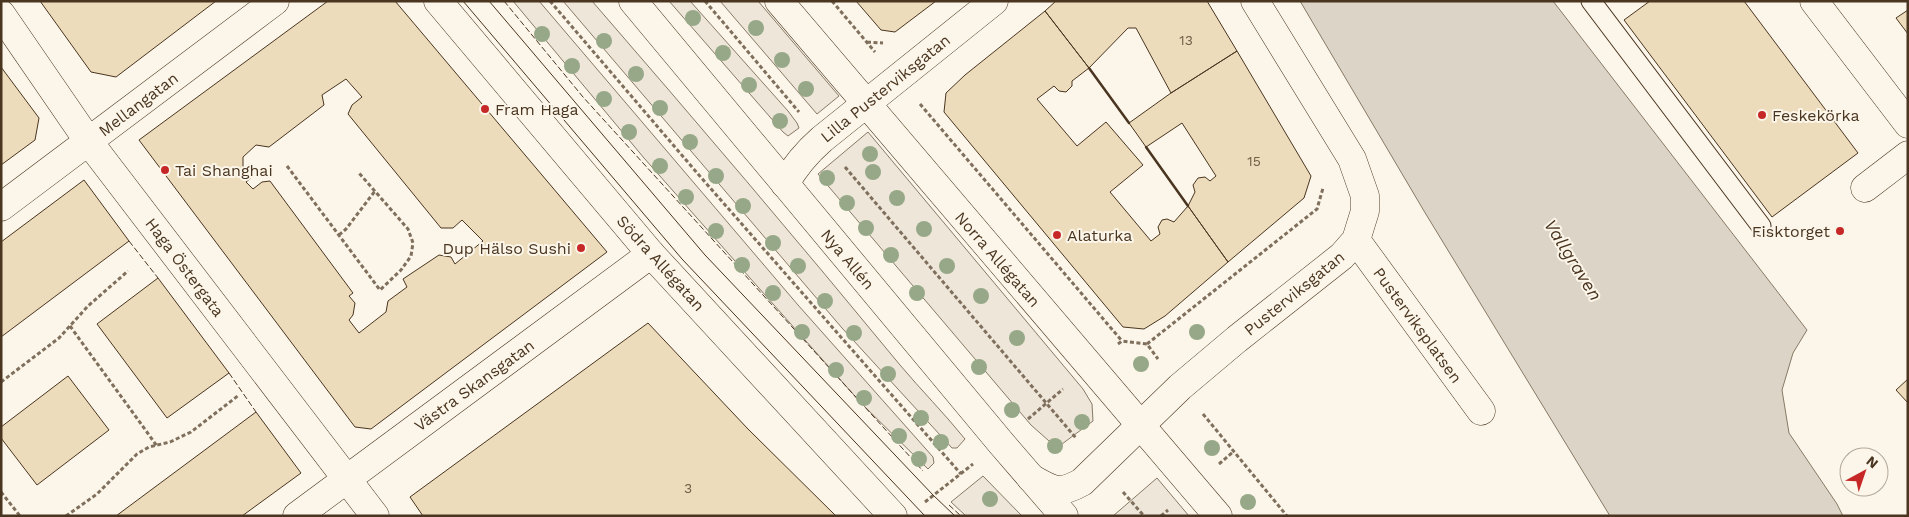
<svg xmlns="http://www.w3.org/2000/svg" width="1909" height="517" viewBox="0 0 1909 517" font-family="'Work Sans',sans-serif">
	<style>
		.green { fill: #ede6d9; stroke: #887966 }
		.water { fill: #dcd4c6; stroke: #887966 }
		.building { fill: #ecdcbc; stroke: #4a3520; fill-rule: evenodd }
		.lines { fill: none; stroke-linecap: round; stroke-linejoin: round }
		.lane-casing { stroke: #4a3520; stroke-width: 21 }
		.street-casing { stroke: #4a3520; stroke-width: 29 }
		.secondary-casing { stroke: #4a3520; stroke-width: 29 }
		.path { stroke: #7f6f5c; stroke-width: 3; stroke-dasharray: 4 2.5; stroke-linecap: butt }
		.lane { stroke: #fbf6e9; stroke-width: 19 }
		.street { stroke: #fbf6e9; stroke-width: 28 }
		.secondary { stroke: #fbf6e9; stroke-width: 28 }
		.tram { stroke: #4a3520; stroke-width: 1 }
		.fence { stroke: #4a3520; stroke-width: 1; stroke-dasharray: 6 2.5; stroke-linecap: butt }
		.wall { stroke: #4a3520; stroke-width: 2.5 }
		.tree { fill: #96a887 }
		.poi-dot { fill: #c62828; stroke: #fbf6e9; stroke-width: 2 }
		.labels { text-anchor: middle; stroke-width: 4; stroke-linejoin: round; paint-order: stroke }
		.number-label { font-size: 14px; fill: #725f47 }
		.street-label { font-size: 16px; fill: #4a3520; stroke: #fbf6e9 }
		.poi-label { font-size: 16px; fill: #4a3520; stroke: #fbf6e9; text-anchor: start }
		.water-label { font-size: 18px; font-style: italic; fill: #4a3520; stroke: #fbf6e9 }
	</style>
	<rect width="100%" height="100%" fill="#fbf6e9"/>
	<path class="green" d="M513 1H539L798 305 933 457 934 463 928 469 861 403 750 278 644 158Z
		M563 1H592C696 121 799 242 900 365 921 390 944 413 965 439L957 448H952L842 328Z
		M669 1H690L788 111 797 123 799 128 788 136 783 132Z
		M720 1H758L839 96 817 114Z
		M868 132 1083 389 1092 404 1093 421 1062 444 1049 441 1031 425 818 174Z
		M983 476 1022 516H966L951 502Z
		M1157 478 1189 516H1113Z"/>
	<path class="water" d="M1300 1H1553L1807 330 1793 353 1782 390 1789 433 1837 504 1843 516H1610L1424 211Z"/>
	<path class="building" d="M40 1H216L116 77 91 72Z
		M328 1H395L607 252 371 429 355 427 139 140ZM346 79 362 97 352 105 348 114 441 228H453L462 220 483 241 455 264 451 257 439 255 403 279 407 287 388 301 386 312 359 333 349 320 353 315 355 303 349 296 353 293 270 181 262 182 253 189 246 182 251 178 243 166V157L256 145 269 147 324 105 322 95Z
		M856 1H936L895 32 881 30Z
		M1056 1H1207L1237 51 1171 93 1136 28H1128L1089 68 1045 11Z
		M1650 1H1744L1858 153 1772 217 1624 20Z
		M1908 10V34L1896 18Z
		M1045 11 1089 68 1072 81V86L1066 92 1059 91 1054 86 1037 99 1077 146 1106 122 1143 165 1110 192 1151 241 1160 234 1158 227 1162 220 1167 219 1174 222 1188 206 1228 262 1165 316 1144 329 1123 327 944 112 946 93 965 75Z
		M1237 51 1311 176 1304 198 1228 262 1188 206 1195 192 1193 185 1198 178 1205 177 1210 181 1216 176 1182 123 1146 147 1129 123 1171 93Z
		M1 67 39 118 35 140 1 165Z
		M84 180 129 241 1 337V242Z
		M158 278 229 373 167 418 97 324Z
		M648 323 748 429 836 516H423L410 497Z
		M68 376 109 430 37 485 1 438V427Z
		M1908 379V403L1896 390Z
		M256 412 301 473 242 516H116Z"/>
	<g class="lines">
		<defs>
			<path id="lane" d="M1591 1 1761 226"/>
			<path id="street" d="M1814 1 1908 124
				M1 14 89 142 375 516
				M785 184C795 166 806 153 822 139L994 1
				M1865 188 1908 155
				M1 207 275 1
				M1356 240 1481 411
				M1031 478C1054 491 1059 495 1082 482L1180 387 1237 339 1342 256 1356 240 1365 211V196L1352 159 1255 1
				M297 516 651 254"/>
			<path id="secondary" d="M438 1 651 254 893 516
				M633 1 1001 443 1064 516
				M779 1 1218 516"/>
		</defs>
		<use href="#lane" class="lane-casing"/>
		<use href="#street" class="street-casing"/>
		<use href="#secondary" class="secondary-casing"/>
		<path class="path" d="M550 1 698 174 961 474
			M705 1 799 112
			M832 1 875 52
			M867 42 883 43
			M920 104 1122 341
			M287 166 380 290 401 270 411 256 413 243 408 229 359 173
			M845 167 1076 438
			M339 235 346 229 375 191
			M70 326 157 446
			M1118 344 1122 341 1147 344 1158 359
			M1147 344 1317 209 1323 188
			M1 382 59 338 88 306 128 271
			M1203 414 1287 516
			M1028 419 1063 389
			M1219 464 1233 452
			M1 492 20 516
			M1123 492 1144 516
			M925 502 973 464
			M66 516 97 494 137 454 149 447 170 442 191 432 239 395
			M1161 516 1168 510"/>
		<use href="#lane" class="lane"/>
		<use href="#street" class="street"/>
		<use href="#secondary" class="secondary"/>
		<path class="tram" d="M463 1 682 259 925 516
			M489 1 705 255 933 495 955 516"/>
		<path class="fence" d="M504 1 583 97 923 471
			M129 241 158 278
			M229 373 256 412
			M949 505 961 516"/>
		<path class="wall" d="M1089 68 1129 123
			M1146 147 1188 206"/>
	</g>
	<g class="tree">
		<circle cx="693" cy="18" r="8"/>
		<circle cx="756" cy="28" r="8"/>
		<circle cx="542" cy="34" r="8"/>
		<circle cx="604" cy="41" r="8"/>
		<circle cx="723" cy="53" r="8"/>
		<circle cx="782" cy="60" r="8"/>
		<circle cx="572" cy="66" r="8"/>
		<circle cx="636" cy="74" r="8"/>
		<circle cx="749" cy="85" r="8"/>
		<circle cx="806" cy="89" r="8"/>
		<circle cx="604" cy="99" r="8"/>
		<circle cx="660" cy="108" r="8"/>
		<circle cx="780" cy="121" r="8"/>
		<circle cx="629" cy="132" r="8"/>
		<circle cx="690" cy="142" r="8"/>
		<circle cx="870" cy="154" r="8"/>
		<circle cx="660" cy="166" r="8"/>
		<circle cx="873" cy="172" r="8"/>
		<circle cx="716" cy="176" r="8"/>
		<circle cx="827" cy="178" r="8"/>
		<circle cx="686" cy="197" r="8"/>
		<circle cx="897" cy="198" r="8"/>
		<circle cx="847" cy="203" r="8"/>
		<circle cx="743" cy="206" r="8"/>
		<circle cx="866" cy="228" r="8"/>
		<circle cx="924" cy="229" r="8"/>
		<circle cx="716" cy="231" r="8"/>
		<circle cx="773" cy="243" r="8"/>
		<circle cx="891" cy="255" r="8"/>
		<circle cx="742" cy="265" r="8"/>
		<circle cx="798" cy="266" r="8"/>
		<circle cx="947" cy="266" r="8"/>
		<circle cx="773" cy="293" r="8"/>
		<circle cx="917" cy="293" r="8"/>
		<circle cx="981" cy="296" r="8"/>
		<circle cx="825" cy="301" r="8"/>
		<circle cx="802" cy="332" r="8"/>
		<circle cx="1197" cy="332" r="8"/>
		<circle cx="854" cy="333" r="8"/>
		<circle cx="1017" cy="338" r="8"/>
		<circle cx="1141" cy="364" r="8"/>
		<circle cx="979" cy="367" r="8"/>
		<circle cx="836" cy="370" r="8"/>
		<circle cx="888" cy="374" r="8"/>
		<circle cx="864" cy="398" r="8"/>
		<circle cx="1012" cy="410" r="8"/>
		<circle cx="921" cy="418" r="8"/>
		<circle cx="1082" cy="422" r="8"/>
		<circle cx="899" cy="436" r="8"/>
		<circle cx="941" cy="442" r="8"/>
		<circle cx="1055" cy="446" r="8"/>
		<circle cx="1212" cy="448" r="8"/>
		<circle cx="919" cy="459" r="8"/>
		<circle cx="990" cy="499" r="8"/>
		<circle cx="1248" cy="502" r="8"/>
	</g>
	<g class="poi-dot">
		<circle cx="485" cy="109" r="5"/>
		<circle cx="1762" cy="115" r="5"/>
		<circle cx="165" cy="170" r="5"/>
		<circle cx="1840" cy="231" r="5"/>
		<circle cx="1057" cy="235" r="5"/>
		<circle cx="581" cy="248" r="5"/>
	</g>
	<g class="labels">
		<g class="number-label">
			<text x="1186" y="45">13</text>
			<text x="1254" y="166">15</text>
			<text x="688" y="493">3</text>
		</g>
		<g class="street-label">
			<text transform="translate(885 88) rotate(-39)" y="6">Lilla Pusterviksgatan</text>
			<text transform="translate(138 104) rotate(-37)" y="6">Mellangatan</text>
			<text transform="translate(848 259) rotate(50)" y="6">Nya Allén</text>
			<text transform="translate(998 259) rotate(49)" y="6">Norra Allégatan</text>
			<text transform="translate(661 263) rotate(48)" y="6">Södra Allégatan</text>
			<text transform="translate(185 267) rotate(53)" y="6">Haga Östergata</text>
			<text transform="translate(1294 293) rotate(-39)" y="6">Pusterviksgatan</text>
			<text transform="translate(1418 325) rotate(54)" y="6">Pusterviksplatsen</text>
			<text transform="translate(474 385) rotate(-36)" y="6">Västra Skansgatan</text>
		</g>
		<g class="poi-label">
			<text x="495" y="115">Fram Haga</text>
			<text x="1772" y="121">Feskekörka</text>
			<text x="175" y="176">Tai Shanghai</text>
			<text x="1830" y="237" text-anchor="end">Fisktorget</text>
			<text x="1067" y="241">Alaturka</text>
			<text x="571" y="254" text-anchor="end">Dup Hälso Sushi</text>
		</g>
		<g class="water-label">
			<text transform="translate(1573 260) rotate(58)" y="6">Vallgraven</text>
		</g>
	</g>
	<rect width="1909" height="517" fill="none" stroke="#4a3520" stroke-width="5"/>
	<g transform="translate(1864 472) rotate(40)"><circle r="24" fill="#fbf6e9" stroke="#b4a999"/>
	<path d="M0-4L9 19L0 12L-9 19Z" fill="#c62828"/>
	<text y="-8" font-size="14" font-weight="bold" text-anchor="middle" fill="#4a3520">N</text>
	</g>
</svg>
